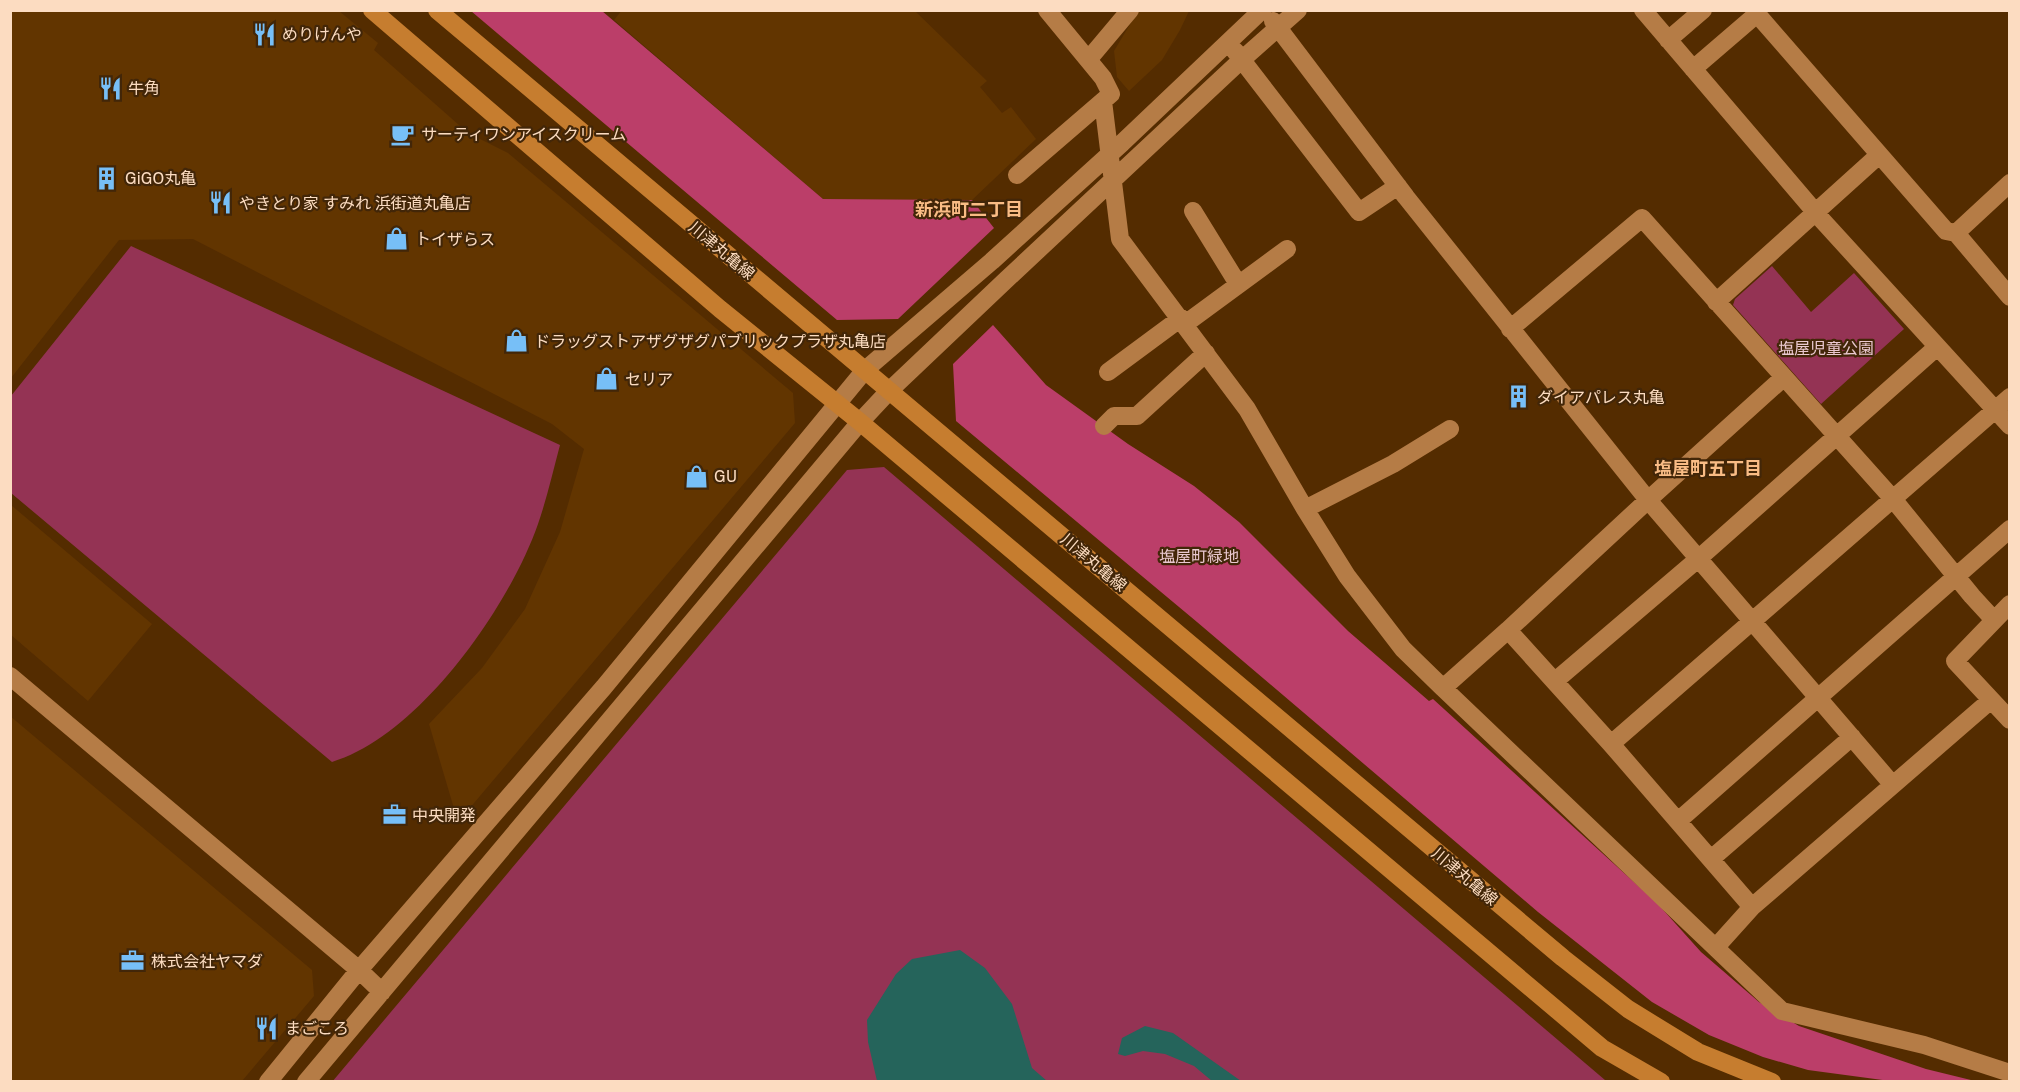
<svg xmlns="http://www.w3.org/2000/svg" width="2020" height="1092" viewBox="0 0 2020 1092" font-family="'Public Sans','Noto Sans JP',sans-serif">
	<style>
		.built { fill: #623500 }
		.green { fill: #943354 }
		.forest { fill: #bb3e69 }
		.water { fill: #25645b }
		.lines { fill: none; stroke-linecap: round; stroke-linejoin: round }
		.minor { stroke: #b57c46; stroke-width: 18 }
		.major { stroke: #c67d2f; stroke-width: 18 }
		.labels { text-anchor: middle; stroke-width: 4.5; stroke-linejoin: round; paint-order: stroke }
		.poi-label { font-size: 16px; fill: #fcdcc1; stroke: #422608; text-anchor: start }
		.street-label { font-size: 16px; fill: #fcdcc1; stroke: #422608 }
		.park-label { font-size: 16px; fill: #eac9d0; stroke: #422608 }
		.neighbourhood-label { font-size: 18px; font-weight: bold; fill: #f9bc85; stroke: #422608 }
	</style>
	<rect width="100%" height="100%" fill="#542c00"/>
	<path class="built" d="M11 10 339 11 378 43 374 50 468 133 508 153 793 393 795 423 458 822 429 724 482 668 525 609 560 532 584 449 552 424 193 239 119 240 11 378Z
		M622 10 915 11 987 81 980 87 1002 113 1011 107 1036 139 972 200 823 199 614 20Z
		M1138 11H1189L1180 30 1162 60 1129 91 1117 77 1114 51Z
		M11 505 152 624 88 701 11 635Z
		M10 716 312 970 314 996 242 1081H11Z"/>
	<path class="green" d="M131 246 560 445C553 471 547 498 538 524 509 607 419 736 332 762L11 493V396Z
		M1772 266 1811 312 1854 273 1904 329 1821 404 1733 305 1735 299Z
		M884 467 1605 1080 1609 1081 332 1082 847 470Z"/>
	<path class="forest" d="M471 11H602L823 199 972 200 994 228 898 319 837 320Z
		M993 325 1046 385 1128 444 1194 486 1239 522 1348 631 1429 701 1433 699 1657 903 1701 952 1759 1002 1799 1026 1926 1069 1975 1081H1890L1808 1070 1763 1057 1709 1035 1652 1002 1538 912 1197 622 956 421 953 364Z"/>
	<path class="water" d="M960 950 985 968 1012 1004 1032 1068 1047 1081H877L868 1042 867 1020 896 974 912 959Z
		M1145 1026 1173 1033 1241 1081H1212L1194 1066 1165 1054 1143 1051 1125 1056 1118 1054 1122 1038Z"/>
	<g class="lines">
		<path class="minor" d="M1643 10 1822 220 2010 426
			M1273 21 1406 197 1648 500 1892 784
			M1668 40 1703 10
			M1235 51 1359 212 1398 186
			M1088 60 1130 10
			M1693 69 1757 14 1946 231 1956 233
			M1103 101 1120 239 1247 409 1305 509 1347 576 1403 649 1443 688
			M1017 175 1111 94 1103 78 1047 10
			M2010 183 1956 233 2010 297
			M1193 211 1238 284
			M1716 302 1879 155
			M1185 324 1287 249
			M1510 329 1642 218 1893 499 1972 596 1994 620
			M1108 372 1181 318
			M1104 426 1114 416H1137L1206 353
			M1305 509 1393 464 1450 429
			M2010 604 1955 661 2010 720
			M1508 630 1443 688 1782 1011 1924 1045 2010 1073
			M10 676 359 970 382 992
			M1555 681 1698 559 1937 347
			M1611 744 2010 397
			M1678 821 2010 529
			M1711 859 1852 737
			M1752 907 1611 744 1508 630 1648 500 1783 378
			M1716 947 1752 907 1991 700
			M268 1082 359 970 604 687 865 370 992 261 1122 143 1262 10
			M306 1082 860 422 889 391 1007 279 1237 64 1298 10"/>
		<path class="major" d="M372 10 720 309 860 422 1602 1048 1661 1082
			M437 10 1563 958 1628 1009 1698 1052 1772 1082"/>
	</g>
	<defs>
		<symbol id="restaurant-bare" viewBox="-9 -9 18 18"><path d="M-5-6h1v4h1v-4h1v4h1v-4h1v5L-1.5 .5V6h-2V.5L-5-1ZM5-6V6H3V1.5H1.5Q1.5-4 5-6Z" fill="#77bff7" stroke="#422608" stroke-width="2.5" paint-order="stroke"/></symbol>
		<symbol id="cafe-bare" viewBox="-9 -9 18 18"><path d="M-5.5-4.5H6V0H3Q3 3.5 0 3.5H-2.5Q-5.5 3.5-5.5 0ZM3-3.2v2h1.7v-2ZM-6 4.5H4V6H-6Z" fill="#77bff7" stroke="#422608" stroke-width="2.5" paint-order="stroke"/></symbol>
		<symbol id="building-bare" viewBox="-9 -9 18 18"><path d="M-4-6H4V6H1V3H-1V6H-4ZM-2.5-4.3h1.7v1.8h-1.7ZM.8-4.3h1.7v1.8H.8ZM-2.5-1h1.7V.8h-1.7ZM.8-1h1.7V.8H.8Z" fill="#77bff7" stroke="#422608" stroke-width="2.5" paint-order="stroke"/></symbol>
		<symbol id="shop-bare" viewBox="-9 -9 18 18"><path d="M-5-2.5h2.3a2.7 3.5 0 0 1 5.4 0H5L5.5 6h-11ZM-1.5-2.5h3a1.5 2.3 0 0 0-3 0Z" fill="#77bff7" stroke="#422608" stroke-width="2.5" paint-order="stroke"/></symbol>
		<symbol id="office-bare" viewBox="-9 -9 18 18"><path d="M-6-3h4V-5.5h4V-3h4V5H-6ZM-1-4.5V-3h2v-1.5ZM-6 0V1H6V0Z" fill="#77bff7" stroke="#422608" stroke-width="2.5" paint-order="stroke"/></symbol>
	</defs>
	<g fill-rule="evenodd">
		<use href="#restaurant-bare" x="248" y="18" width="33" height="33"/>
		<use href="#restaurant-bare" x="94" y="72" width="33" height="33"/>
		<use href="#cafe-bare" x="386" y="118" width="33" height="33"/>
		<use href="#building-bare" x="90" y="162" width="33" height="33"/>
		<use href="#restaurant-bare" x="204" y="186" width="33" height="33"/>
		<use href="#shop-bare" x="380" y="222" width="33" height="33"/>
		<use href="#shop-bare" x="500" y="324" width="33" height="33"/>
		<use href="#shop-bare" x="590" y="362" width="33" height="33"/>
		<use href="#building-bare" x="1502" y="380" width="33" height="33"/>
		<use href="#shop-bare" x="680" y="460" width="33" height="33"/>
		<use href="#office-bare" x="378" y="798" width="33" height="33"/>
		<use href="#office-bare" x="116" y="944" width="33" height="33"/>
		<use href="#restaurant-bare" x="250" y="1012" width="33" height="33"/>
	</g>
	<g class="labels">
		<g class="poi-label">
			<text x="282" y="40">めりけんや</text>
			<text x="128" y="94">牛角</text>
			<text x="421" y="140">サーティワンアイスクリーム</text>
			<text x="125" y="184">GiGO丸亀</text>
			<text x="239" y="209">やきとり家 すみれ 浜街道丸亀店</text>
			<text x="415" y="245">トイザらス</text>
			<text x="534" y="347">ドラッグストアザグザグパブリックプラザ丸亀店</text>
			<text x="625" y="385">セリア</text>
			<text x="1537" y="403">ダイアパレス丸亀</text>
			<text x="714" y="482">GU</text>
			<text x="412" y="821">中央開発</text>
			<text x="151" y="967">株式会社ヤマダ</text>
			<text x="285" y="1034">まごころ</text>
		</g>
		<g class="street-label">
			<text transform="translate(722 250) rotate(40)" y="6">川津丸亀線</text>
			<text transform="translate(1094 562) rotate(40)" y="6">川津丸亀線</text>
			<text transform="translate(1465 876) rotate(40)" y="6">川津丸亀線</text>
		</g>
		<g class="park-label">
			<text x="1826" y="354">塩屋児童公園</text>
			<text x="1199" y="562">塩屋町緑地</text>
		</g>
		<g class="neighbourhood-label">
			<text x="969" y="216">新浜町二丁目</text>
			<text x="1708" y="475">塩屋町五丁目</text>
		</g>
	</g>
	<rect width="2020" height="1092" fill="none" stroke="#fcdcc1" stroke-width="24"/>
</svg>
